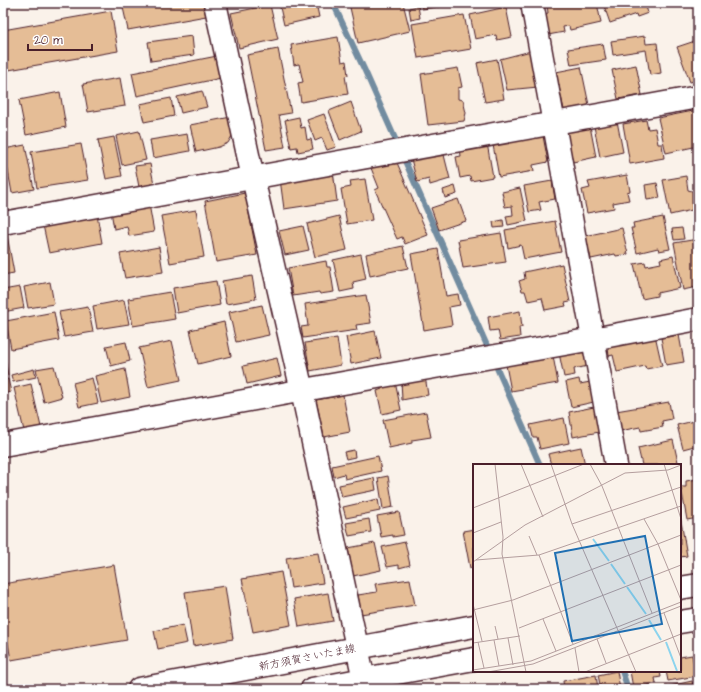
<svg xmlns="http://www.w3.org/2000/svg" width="701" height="692" viewBox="0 0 701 692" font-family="'Architects Daughter','Klee One',sans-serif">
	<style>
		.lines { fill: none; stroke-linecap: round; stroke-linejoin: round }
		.stream { stroke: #728ca0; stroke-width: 6 }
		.building { fill: #e5bd96; stroke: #4a1f2b }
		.minor-casing { stroke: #4a1f2b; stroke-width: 25 }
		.secondary-casing { stroke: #4a1f2b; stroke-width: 25 }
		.minor { stroke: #fff; stroke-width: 22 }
		.secondary { stroke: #fff; stroke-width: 22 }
		.labels { text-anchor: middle; stroke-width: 3; stroke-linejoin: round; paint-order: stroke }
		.street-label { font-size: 11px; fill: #4a1f2b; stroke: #fff }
		.inset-river { fill: none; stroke: #8cd4ee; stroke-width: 2 }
		.inset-road { fill: none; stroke: #b49e9e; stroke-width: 1 }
		.view { fill: #1f6fb2; fill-opacity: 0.15; stroke: #1f6fb2; stroke-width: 2 }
		.inset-edge { fill: none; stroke: #4a1f2b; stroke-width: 2 }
	</style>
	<rect width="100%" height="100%" fill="#faf2ea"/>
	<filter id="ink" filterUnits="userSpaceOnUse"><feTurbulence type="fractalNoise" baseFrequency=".025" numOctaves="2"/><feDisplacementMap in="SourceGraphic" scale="8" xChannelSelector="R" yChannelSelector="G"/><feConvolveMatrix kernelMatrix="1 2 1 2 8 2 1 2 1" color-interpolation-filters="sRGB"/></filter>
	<g filter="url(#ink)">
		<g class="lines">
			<path class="stream" d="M333 3 365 71 540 465
				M622 671 628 689"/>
		</g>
		<path class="building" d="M122 3H203L206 16 128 30Z
			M279 3H316L319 17 284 25Z
			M349 3H403L410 31 358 43Z
			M421 3H466L422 9Z
			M470 3H484L470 5Z
			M555 3H597L601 23 570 30 569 26 563 27 564 32 548 35 544 14 548 13 547 5Z
			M603 3H645L648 13 637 17 636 14 610 23Z
			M270 5 278 39 239 48 231 13Z
			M418 6 420 18 411 20 409 8Z
			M506 7 512 37 497 40 496 35 475 39 470 15Z
			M111 11 118 51 3 71V30Z
			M464 15 471 49 418 58 412 24Z
			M192 36 194 55 151 61 148 42Z
			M645 36 646 44 657 43 661 73 650 75 646 50 613 55 611 41Z
			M338 37 342 62 346 61 348 75 345 76 348 94 301 102 298 83 303 82 299 64 294 65 291 45Z
			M698 40V80L690 82 677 47Z
			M603 44 606 60 571 65 568 49Z
			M278 49 291 113 279 115 285 147 266 150 247 55Z
			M531 51 538 87 507 90 500 59Z
			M217 56 221 78 137 96 132 73Z
			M497 59 504 99 485 102 477 63Z
			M636 65 642 95 618 99 612 70Z
			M581 67 589 105 564 110 556 72Z
			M458 68 462 87 458 88V99L463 100 466 113 464 121 428 125 421 74Z
			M120 78 125 106 88 112 83 84Z
			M202 91 207 107 181 113 177 97Z
			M60 92 66 127 26 135 19 100Z
			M171 98 174 116 144 122 140 104Z
			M351 102 361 131 340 140 329 111Z
			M698 110V146L666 153 658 118Z
			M324 114 336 147 327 150 322 138 315 141 307 120Z
			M231 117 233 131 232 136 228 143 219 147 196 152 190 125Z
			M299 117 301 128 305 127 307 140 311 139 313 149 298 152 297 147 291 148 285 120Z
			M646 120 648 129 655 128 658 144H662L664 158 630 164 623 124Z
			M617 121 623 152 600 157 594 126Z
			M590 126 596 157 573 162 566 132Z
			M139 131 146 160 122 165 116 136Z
			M187 134 190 151 153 158 150 140Z
			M543 136 548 162 533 165 534 171 499 177 493 145Z
			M114 137 122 176 106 179 98 140Z
			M487 143 493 177 471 181 470 176 460 178 456 157 461 156 460 148Z
			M81 144 88 180 37 188 31 152Z
			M25 145 34 189 12 193 4 149Z
			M443 151 450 179 430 185 429 179 417 182 411 159Z
			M395 158 428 235 405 244 402 237 397 239 375 190 379 188 371 168Z
			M150 164 154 184 139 187 135 166Z
			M333 171 337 201 284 209 280 179Z
			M3 173 6 185H3Z
			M627 175 630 191 627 192 629 200 613 203 614 208 587 213 582 190 590 188 588 182Z
			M686 176 688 190 692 191V210L670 215 663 180Z
			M365 179 372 220 347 224 341 189 351 187 350 181Z
			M552 181 555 199 539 202 541 210 529 212 524 186Z
			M698 182V202L694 183Z
			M657 183 660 198 647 200 645 185Z
			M455 186 457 194 445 198 443 190Z
			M520 188 527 221 508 225 506 216 513 215 512 206 505 207 502 192Z
			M245 193 257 255 216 262 205 201Z
			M458 199 466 221 439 230 431 208Z
			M149 204 154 232 129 236 127 226 114 229 111 211Z
			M196 210 204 257 170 263 161 216Z
			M97 215 102 243 49 253 43 225Z
			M339 216 347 250 315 257 307 224Z
			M663 217 670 249 659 251 658 248 637 253 631 228H634L633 223Z
			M503 220 504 227 494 228 493 222Z
			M555 221 561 252 524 259 521 245 508 248 505 230Z
			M303 226 309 250 285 255 279 231Z
			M622 228 628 254 616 256 615 254 591 259 585 236Z
			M682 228 684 239 674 240 672 229Z
			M501 233 506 262 463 268 458 240Z
			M7 235 14 273 3 275V236Z
			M698 239V283H696L697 287 683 290 674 243Z
			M403 246 408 268 370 276 366 254Z
			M159 247 163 272 125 278 120 254Z
			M438 249 446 296 458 294 460 305 449 307 452 325 424 330 411 254Z
			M361 254 366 279 353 282 354 289 340 292 333 260Z
			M673 256 680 288 657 293V296L642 299 634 264 645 262 646 266 661 263 660 259Z
			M326 261 327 267H330L334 292 320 294 319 292 293 296 288 268Z
			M562 264 570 302 565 303 566 306 545 310 542 298 528 301 525 291H522L519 281 525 279 524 272Z
			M252 276 256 299 226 304 222 281Z
			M216 281 220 305 177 313 173 288Z
			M50 282 54 304 28 308 24 287Z
			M20 287 24 308 3 312V290Z
			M170 292 175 319 133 326 128 299Z
			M366 295 371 323 356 325 357 330 303 338 301 327 308 326 305 304Z
			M124 300 129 324 97 329 93 306Z
			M262 305 269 335 236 342 229 312Z
			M88 307 93 332 64 337 59 312Z
			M520 311 522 327H519L520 337 500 340 498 330 490 331 488 317Z
			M54 312 59 340 11 349 6 321Z
			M224 322 231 356 198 364 190 330Z
			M375 331 381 358 351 364 346 337Z
			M655 335 662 366 646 369 645 366 617 372 613 355 609 356 608 348H611V344Z
			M679 335 684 362 666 365 661 338Z
			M337 338 341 365 310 371 305 343Z
			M172 341 181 380 148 387 139 348Z
			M126 342 130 361 111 366 106 346Z
			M585 348 588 366 574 369 575 375 564 377 559 353Z
			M553 356 558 383 511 391 506 365Z
			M3 358H5L8 375 3 376Z
			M277 358 281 376 247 384 243 366Z
			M54 366 62 397 44 402 36 369Z
			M34 369 36 377 13 382 11 375Z
			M125 369 130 397 101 403 95 376Z
			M425 376 428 395 402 400 401 380Z
			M92 378 98 403 79 407 73 383Z
			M8 379 11 392 3 394V381Z
			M579 379 580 384 590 382 594 402 571 407 566 382Z
			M395 382 401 410 382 414 377 391 382 389 381 384Z
			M31 384 41 427 24 431 14 388Z
			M343 395 350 432 324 437 316 400Z
			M669 402 672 419 662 421 663 427 641 431 640 427 620 431 616 411Z
			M594 407 599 432 573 437 569 412Z
			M426 412 431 437 412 440V443L389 448 383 420Z
			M564 418 569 443 540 449 537 437H533L530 425Z
			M698 420V445L683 449 677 425Z
			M673 440 678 462 666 465H642L638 448Z
			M581 447 585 465H551L548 454Z
			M354 450 355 457 346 459 344 452Z
			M378 456 381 471 345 479 344 474 334 477 332 466Z
			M388 476 393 507 383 509 378 478Z
			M374 478 376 490 342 497 339 485Z
			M698 479V518L687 520 681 487H686V481Z
			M378 499 380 511 346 518 343 507Z
			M399 512 404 535 393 537V535L381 537 377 516Z
			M680 515 687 556 680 557Z
			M369 519 371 532 349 536 346 523Z
			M474 529V567L470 568 463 531Z
			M405 542 410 565 399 568V565L387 567 382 547Z
			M375 543 381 570 353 576 348 548Z
			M318 553 323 583 291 588 286 558Z
			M114 565 127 640 11 660 3 616V584Z
			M281 572 291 625 253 632 242 579Z
			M410 579 415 605 361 614 358 595 377 592 375 584Z
			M225 586 233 639 193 646 185 592Z
			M328 593 333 621 299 627 294 599Z
			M183 625 187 643 158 649 154 631Z
			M692 655 696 676 668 681 666 671H680V657Z
			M617 671 620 689H601L598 675Z
			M630 671H660L661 677 655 678 656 683 633 688Z
			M596 675 598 689H564L563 681Z
			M692 681 694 689H666L665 687Z"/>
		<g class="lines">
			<defs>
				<path id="minor" d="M215 3 253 178 302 391 366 689
					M532 3 616 465
					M3 223 698 97
					M3 445 315 388 593 339 698 319"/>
				<path id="secondary" d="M680 588 698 585
					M680 622 698 619
					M139 689 474 626
					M312 689 364 679 474 659"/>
			</defs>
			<use href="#minor" class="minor-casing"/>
			<use href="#secondary" class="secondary-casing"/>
			<use href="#minor" class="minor"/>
			<use href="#secondary" class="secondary"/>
		</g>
	</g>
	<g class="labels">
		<g class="street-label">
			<text transform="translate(307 657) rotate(-11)" y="4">新方須賀さいたま線</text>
		</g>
	</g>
	<g transform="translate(473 464)">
		<rect width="208" height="208" fill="#faf2ea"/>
		<path class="inset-river" d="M120 75 136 97M138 100 152 120M154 123 173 150M176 156 188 176M193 178 204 207"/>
		<path class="inset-road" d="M22 0 30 73 29 90 53 208M48 0 70 53M78 0 99 60 163 208M117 0 129 22 179 149M191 0 208 55M0 44 111 0M171 55 185 80 208 136M99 60 208 23M0 69 28 58M56 72 64 91M66 91 100 180M3 96 66 91 208 42M0 98 52 61 152 9 195 6 208 1M0 140 9 177M0 146 40 136 208 71M191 149 208 194M70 155 83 187M22 162 25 175M46 164 208 101M35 174 40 201M124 175 133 199M21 176 26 202M5 178 11 204M0 179 47 172M102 184 106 208M0 206 58 197 208 138M15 208 60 200 208 142M112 208 208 170"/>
		<path class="view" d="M172 72 189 160 99 177 82 89Z"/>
		<rect width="208" height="208" class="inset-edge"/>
	</g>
	<rect width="701" height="692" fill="none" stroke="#fff" stroke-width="16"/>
	<rect x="8" y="8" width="685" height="676" fill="none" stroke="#4a1f2b" stroke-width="1.5" filter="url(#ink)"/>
	<path d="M28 44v6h64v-6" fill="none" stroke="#4a1f2b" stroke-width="2"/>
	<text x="34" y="44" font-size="12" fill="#4a1f2b" stroke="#ffffff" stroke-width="3" paint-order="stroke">20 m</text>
</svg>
